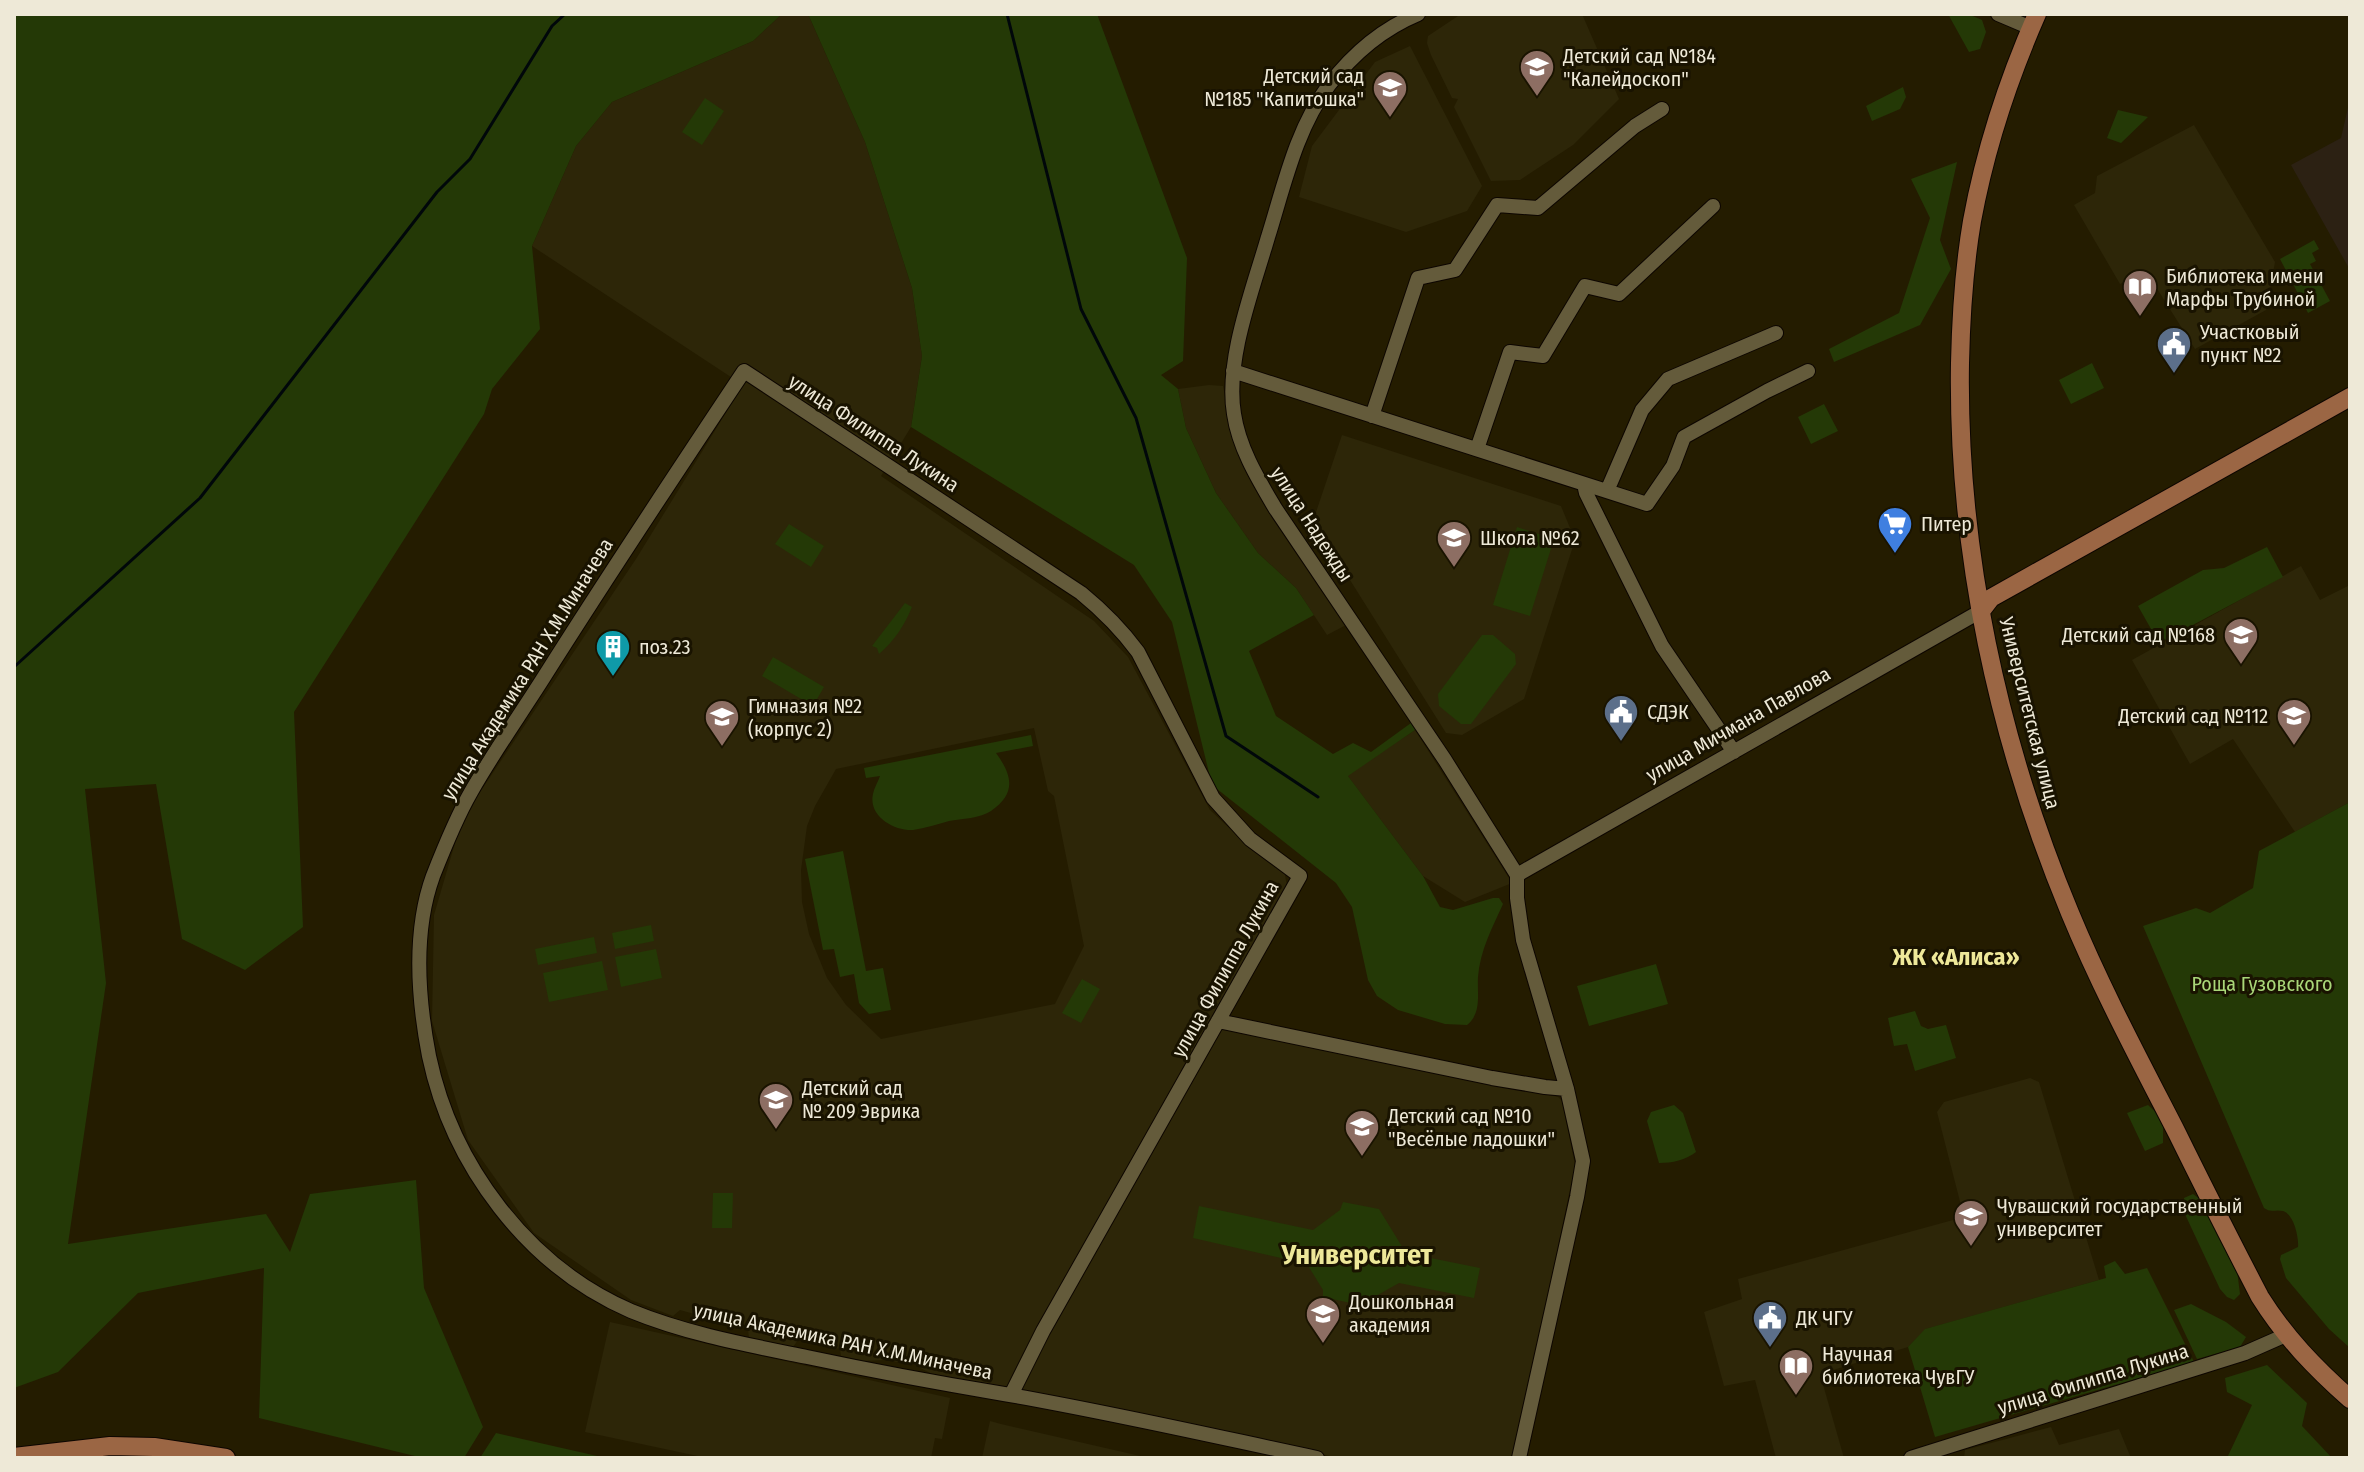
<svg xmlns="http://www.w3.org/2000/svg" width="2364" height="1472" viewBox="0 0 2364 1472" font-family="'Fira Sans Condensed',sans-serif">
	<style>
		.built { fill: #2d2608; fill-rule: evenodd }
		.medical { fill: #2c2113 }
		.green { fill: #243906 }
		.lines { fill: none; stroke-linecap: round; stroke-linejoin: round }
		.stream { stroke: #00070a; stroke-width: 3 }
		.minor-casing { stroke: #0d0600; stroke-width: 16 }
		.major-casing { stroke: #0d0600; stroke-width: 20 }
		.minor { stroke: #645b3b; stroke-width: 14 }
		.major { stroke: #9b6644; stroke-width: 18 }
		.labels { text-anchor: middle; stroke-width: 6; stroke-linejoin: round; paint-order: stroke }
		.poi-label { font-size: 20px; fill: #eee9d7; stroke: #191300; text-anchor: start }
		.street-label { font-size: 20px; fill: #eee9d7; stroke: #191300 }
		.park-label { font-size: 20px; fill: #a9d778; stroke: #191300 }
		.quarter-label { font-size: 24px; font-weight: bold; fill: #eee899; stroke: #191300 }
		.district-label { font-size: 28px; font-weight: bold; fill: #eee899; stroke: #191300 }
	</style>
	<rect width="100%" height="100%" fill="#241c00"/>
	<path class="built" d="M782 14H808L865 142 912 288 922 356 911 427 881 476 1094 621 1128 657 1210 810 1243 841 1284 870 1288 891 1212 1018 1558 1097 1562 1101 1575 1165 1514 1458H1339L1030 1391 932 1374 915 1365 886 1360 863 1361 841 1356 840 1349 798 1340 793 1347 749 1338 748 1329 680 1310 673 1316 631 1300 534 1233 468 1140 432 1021 434 915 462 819 636 559 743 385 532 246 576 146 612 102 753 41ZM1034 728 1048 791 1054 796 1084 946 1055 1004 881 1039 846 1005 827 978 809 934 802 902 801 870 807 826 815 806 836 769Z
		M1467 14H1582L1619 99 1573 145 1520 180 1491 181 1454 107 1458 99 1452 98 1431 55 1427 43 1428 36 1458 16Z
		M1410 46 1482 186 1467 211 1406 232 1299 197 1312 146 1375 62Z
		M2194 125 2275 262 2266 310 2195 349 2146 271 2120 284 2074 205 2095 193 2097 176Z
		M1209 385 1223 386 1236 449 1274 516 1348 624 1327 635 1296 588 1258 553 1216 493 1186 428 1178 389Z
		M1342 435 1561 506 1575 540 1524 699 1462 735 1446 733 1313 521Z
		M2301 566 2320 600 2350 585V802L2295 832 2233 739 2190 764 2132 660Z
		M1415 730 1512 883 1465 902 1423 876 1347 775Z
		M2030 1078 2039 1082 2099 1280 1926 1329 1908 1347 1820 1374 1844 1458H1776L1755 1380 1724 1386 1704 1312 1742 1299 1738 1279 1964 1217 1937 1112 1944 1102Z
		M610 1322 950 1398 942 1439 935 1438 931 1458H707L585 1432Z
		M990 1421 1001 1424 1149 1458H982Z
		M2051 1427 2059 1445 2119 1429 2131 1458H1964L1965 1450Z"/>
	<path class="medical" d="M2350 99V270L2291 165 2341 138Z"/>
	<path class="green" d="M14 14H782L753 41 612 102 576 146 532 246 540 329 492 389 484 414 294 712 303 927 245 970 182 939 156 784 85 789 106 983 68 1244 266 1214 290 1252 310 1194 416 1180 424 1288 483 1427 464 1458H423L259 1418 264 1268 138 1293 58 1372 14 1388Z
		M808 14H1097L1187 258 1183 361 1161 375 1178 389 1186 428 1216 493 1258 553 1296 588 1314 615 1249 651 1276 716 1333 754 1353 743 1371 752 1411 723 1415 730 1348 776 1423 876 1440 907 1453 910 1493 898H1499L1503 904C1492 928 1480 951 1478 977 1477 994 1482 1013 1467 1025L1445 1024 1398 1010 1377 996 1368 980 1352 907 1336 883 1212 785 1172 622 1134 565 911 427 922 356 912 288 865 142Z
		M1948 14H1968L1982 20 1986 32 1980 49 1969 52Z
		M1903 87 1906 97 1900 109 1872 121 1866 106Z
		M705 98 724 111 702 145 682 132Z
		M2118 110 2148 117 2121 143 2107 138Z
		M1957 162 1940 240 1951 269 1920 325 1834 362 1829 349 1899 313 1930 218 1911 179Z
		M2314 240 2319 249 2312 253 2316 261 2310 264 2330 301 2308 313 2280 259Z
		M2092 363 2104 388 2071 404 2059 380Z
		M1824 404 1838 431 1811 444 1798 417Z
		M789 524 824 546 811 567 775 544Z
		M1517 527 1554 539 1530 616 1493 605Z
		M2267 547 2283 577 2159 643 2138 606 2203 570 2224 568Z
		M905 603 912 607C904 626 895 640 879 654L877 648 872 646Z
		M1482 635H1493L1515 654 1516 664 1471 724H1461L1439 706 1438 694Z
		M773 657 824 687 813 706 762 676Z
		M1031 735 1033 746 996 753C1012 775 1017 793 991 811 981 818 961 819 949 821 938 824 925 828 913 830 894 831 868 816 873 794 874 788 878 782 880 776L866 778 864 768Z
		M2350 802V1348L2329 1329 2286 1278 2280 1259 2281 1255 2298 1247C2299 1238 2294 1214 2283 1211 2275 1209 2271 1213 2264 1208L2143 926 2196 908 2210 913 2253 888 2259 851Z
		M843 851 866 971 883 968 891 1010 869 1014 859 1003 854 974 840 977 834 949 823 950 805 859Z
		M651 925 654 941 615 949 612 933Z
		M594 937 597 953 538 965 535 949Z
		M656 949 662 978 621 987 615 957Z
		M602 961 608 990 549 1002 543 973Z
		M1656 964 1668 1004 1589 1026 1577 986Z
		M1082 979 1100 989 1081 1023 1062 1013Z
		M1915 1011 1921 1026 1928 1029 1946 1025 1956 1058 1915 1071 1907 1044 1894 1046 1888 1018Z
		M1674 1105 1683 1113 1696 1152C1686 1160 1672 1163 1659 1163L1647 1121 1651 1112Z
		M2148 1105 2163 1119V1143L2145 1151 2127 1113Z
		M713 1193H733L732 1228H712Z
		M2193 1194 2201 1200 2237 1270 2240 1294 2234 1300 2227 1297 2220 1289 2183 1210 2184 1198Z
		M1343 1202 1379 1209 1406 1253 1480 1268 1474 1298 1399 1283 1360 1305 1323 1297V1290L1307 1264 1193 1238 1199 1206 1313 1230 1340 1210Z
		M2115 1261 2125 1274 2147 1268 2194 1362 1935 1437 1908 1347 1925 1329 2106 1278 2104 1266Z
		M2191 1304 2226 1322 2246 1337 2240 1347 2197 1359 2174 1310Z
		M2267 1365 2307 1403 2302 1426 2332 1458H2227L2252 1405 2227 1392 2225 1378Z
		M496 1433 606 1458H480Z"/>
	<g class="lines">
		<path class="stream" d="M1007 14 1081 309 1136 418 1226 736 1318 797
			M14 667 200 498 437 192 470 159 552 26 565 14"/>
		<defs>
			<path id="minor" d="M1418 14C1382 29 1352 55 1329 85 1296 129 1284 186 1268 237 1253 289 1225 360 1234 414 1239 448 1258 479 1275 508L1445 760 1517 875
				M1998 14 2031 28
				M1233 371 1647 504 1673 466 1684 437 1767 391 1808 371
				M1372 416 1418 278 1455 270 1497 205 1538 208 1635 126 1662 109
				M1477 449 1510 352 1543 356 1585 286 1619 294 1713 206
				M1584 484 1586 493 1662 646 1734 752
				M1607 491 1642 410 1668 379 1776 333
				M1517 875V898L1523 940 1567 1089 1583 1161 1577 1197 1519 1458
				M1517 875 1981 611
				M1218 1021 1492 1078 1545 1087 1567 1089
				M1011 1395 1043 1331 1300 876 1250 839 1213 798 1138 652C1121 629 1103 611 1081 593L744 371C676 473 609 574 544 677 520 715 493 753 471 792 456 818 444 848 433 876 413 931 418 999 429 1056 452 1165 527 1266 631 1311 687 1334 748 1345 807 1357 873 1371 938 1383 1004 1394 1109 1412 1213 1436 1317 1458
				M1911 1458 2245 1353 2286 1335"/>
			<path id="major" d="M2037 14C2008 80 1985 150 1972 221 1964 268 1961 316 1960 363 1957 551 1998 740 2070 913 2101 988 2140 1061 2177 1133 2204 1188 2232 1243 2260 1297 2285 1337 2315 1368 2350 1399
				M1981 611 1991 598 2350 397
				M14 1457 110 1446 154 1447 226 1458"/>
		</defs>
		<use href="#minor" class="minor-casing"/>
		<use href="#major" class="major-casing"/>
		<use href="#minor" class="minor"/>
		<use href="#major" class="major"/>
	</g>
	<defs>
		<symbol id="school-pin" viewBox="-11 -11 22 30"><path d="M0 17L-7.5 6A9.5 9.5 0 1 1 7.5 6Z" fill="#8d6e63" stroke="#191300"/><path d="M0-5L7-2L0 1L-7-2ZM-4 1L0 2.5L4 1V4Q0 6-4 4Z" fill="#fff"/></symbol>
		<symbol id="library-pin" viewBox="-11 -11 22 30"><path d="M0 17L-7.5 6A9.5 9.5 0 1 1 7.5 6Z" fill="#8d6e63" stroke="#191300"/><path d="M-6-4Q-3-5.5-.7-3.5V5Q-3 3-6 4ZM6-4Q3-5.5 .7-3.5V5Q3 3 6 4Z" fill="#fff"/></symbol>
		<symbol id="civic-pin" viewBox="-11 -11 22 30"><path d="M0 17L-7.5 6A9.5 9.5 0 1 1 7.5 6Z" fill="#5c6f8a" stroke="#191300"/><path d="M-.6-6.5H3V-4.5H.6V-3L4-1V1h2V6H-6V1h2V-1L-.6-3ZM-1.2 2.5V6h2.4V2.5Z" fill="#fff"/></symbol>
		<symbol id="supermarket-pin" viewBox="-11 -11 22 30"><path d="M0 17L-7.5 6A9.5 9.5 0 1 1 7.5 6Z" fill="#3f7fe0" stroke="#191300"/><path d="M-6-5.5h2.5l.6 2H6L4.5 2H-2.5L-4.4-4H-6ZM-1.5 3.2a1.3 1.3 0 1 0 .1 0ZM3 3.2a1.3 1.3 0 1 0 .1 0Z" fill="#fff"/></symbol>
		<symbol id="building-pin" viewBox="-11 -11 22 30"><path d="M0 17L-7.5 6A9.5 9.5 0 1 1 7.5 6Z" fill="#0f9aa8" stroke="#191300"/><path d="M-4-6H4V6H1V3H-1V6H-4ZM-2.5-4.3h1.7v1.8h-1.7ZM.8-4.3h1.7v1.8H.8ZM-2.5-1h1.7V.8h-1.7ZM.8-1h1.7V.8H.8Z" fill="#fff"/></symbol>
		<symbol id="university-pin" viewBox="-11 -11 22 30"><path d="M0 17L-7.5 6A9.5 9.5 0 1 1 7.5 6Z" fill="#8d6e63" stroke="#191300"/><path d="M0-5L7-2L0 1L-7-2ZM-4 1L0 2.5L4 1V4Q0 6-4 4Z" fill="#fff"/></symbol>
	</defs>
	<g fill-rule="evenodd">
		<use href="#school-pin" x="1517" y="47" width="40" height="54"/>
		<use href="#school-pin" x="1370" y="68" width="40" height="54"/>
		<use href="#library-pin" x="2120" y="267" width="40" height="54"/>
		<use href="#civic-pin" x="2154" y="324" width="40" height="54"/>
		<use href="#supermarket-pin" x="1875" y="504" width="40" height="54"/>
		<use href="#school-pin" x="1434" y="518" width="40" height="54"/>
		<use href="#school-pin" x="2221" y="615" width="40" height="54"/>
		<use href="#building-pin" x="593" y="627" width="40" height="54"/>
		<use href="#civic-pin" x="1601" y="692" width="40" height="54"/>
		<use href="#school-pin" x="2274" y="696" width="40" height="54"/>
		<use href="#school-pin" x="702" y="697" width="40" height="54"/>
		<use href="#school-pin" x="756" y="1080" width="40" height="54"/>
		<use href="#school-pin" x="1342" y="1107" width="40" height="54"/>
		<use href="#university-pin" x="1951" y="1197" width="40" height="54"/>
		<use href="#school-pin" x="1303" y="1294" width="40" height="54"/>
		<use href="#civic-pin" x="1750" y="1298" width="40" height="54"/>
		<use href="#library-pin" x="1776" y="1346" width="40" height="54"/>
	</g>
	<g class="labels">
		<g class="poi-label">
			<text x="1563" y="63">Детский сад №184<tspan x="1563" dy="23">"Калейдоскоп"</tspan></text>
			<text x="1364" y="83" text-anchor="end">Детский сад<tspan x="1364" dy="23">№185 "Капитошка"</tspan></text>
			<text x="2166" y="283">Библиотека имени<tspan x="2166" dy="23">Марфы Трубиной</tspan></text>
			<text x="2200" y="339">Участковый<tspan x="2200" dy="23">пункт №2</tspan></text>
			<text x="1921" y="531">Питер</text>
			<text x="1480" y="545">Школа №62</text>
			<text x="2215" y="642" text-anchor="end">Детский сад №168</text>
			<text x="639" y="654">поз.23</text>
			<text x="748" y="713">Гимназия №2<tspan x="748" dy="23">(корпус 2)</tspan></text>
			<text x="1647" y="719">СДЭК</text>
			<text x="2268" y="723" text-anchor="end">Детский сад №112</text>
			<text x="802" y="1095">Детский сад<tspan x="802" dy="23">№ 209 Эврика</tspan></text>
			<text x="1388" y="1123">Детский сад №10<tspan x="1388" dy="23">"Весёлые ладошки"</tspan></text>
			<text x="1997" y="1213">Чувашский государственный<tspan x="1997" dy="23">университет</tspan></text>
			<text x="1349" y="1309">Дошкольная<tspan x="1349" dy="23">академия</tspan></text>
			<text x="1796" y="1325">ДК ЧГУ</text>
			<text x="1822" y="1361">Научная<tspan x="1822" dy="23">библиотека ЧувГУ</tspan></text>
		</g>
		<g class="street-label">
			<text transform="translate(874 433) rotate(33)" y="7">улица Филиппа Лукина</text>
			<text transform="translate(1312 524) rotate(57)" y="7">улица Надежды</text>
			<text transform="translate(527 669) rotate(-58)" y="7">улица Академика РАН Х.М.Миначева</text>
			<text transform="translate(2030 713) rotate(76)" y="7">Университетская улица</text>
			<text transform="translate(1738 724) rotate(-30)" y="7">улица Мичмана Павлова</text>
			<text transform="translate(1225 969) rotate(-61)" y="7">улица Филиппа Лукина</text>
			<text transform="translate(843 1341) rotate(12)" y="7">улица Академика РАН Х.М.Миначева</text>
			<text transform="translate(2093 1379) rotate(-17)" y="7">улица Филиппа Лукина</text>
		</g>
		<g class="park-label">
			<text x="2262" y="991">Роща Гузовского</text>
		</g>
		<g class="quarter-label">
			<text x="1956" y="965">ЖК «Алиса»</text>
		</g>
		<g class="district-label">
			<text x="1357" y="1264">Университет</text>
		</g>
	</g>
	<rect width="2364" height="1472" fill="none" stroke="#eee9d7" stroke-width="32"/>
</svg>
